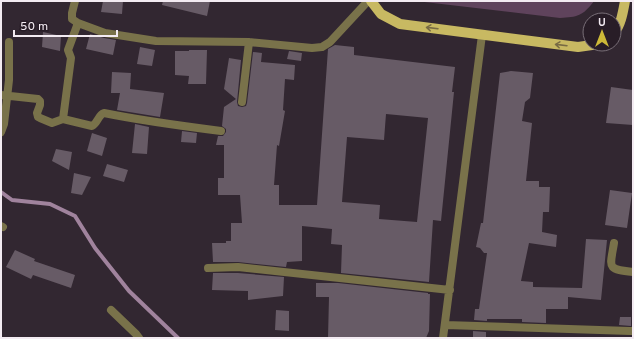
<svg xmlns="http://www.w3.org/2000/svg" width="634" height="339" viewBox="0 0 634 339" font-family="Overpass,sans-serif">
	<style>
		.green { fill: #5f435c }
		.lines { fill: none; stroke-linecap: round; stroke-linejoin: round }
		.stream { stroke: #a0839d; stroke-width: 4 }
		.building { fill: #675b66; fill-rule: evenodd }
		.minor { stroke: #79724a; stroke-width: 8 }
		.primary { stroke: #c8b962; stroke-width: 10 }
		.oneway { stroke: #786b44 }
	</style>
	<rect width="100%" height="100%" fill="#322731"/>
	<path class="green" d="M416 1H594C583 16 577 17 560 18Z"/>
	<g class="lines">
		<path class="stream" d="M1 192 12 200 50 204 75 216 95 248 129 291 178 338"/>
	</g>
	<path class="building" d="M103 1H123L122 14 101 12Z
		M163 1H210L207 16 162 5Z
		M43 32 61 36 60 51 42 47Z
		M90 34 104 38 116 40 113 55 86 49Z
		M335 45 354 47V55L455 67 452 92H454L441 221 433 220 429 282 341 273 342 245 331 244 332 229 302 226V261L287 262 286 267 238 262H213L212 243H226V241H231V223H242L240 195H218V178H224V145H216L218 136H223L226 132V129L222 126 224 107 236 99 224 89 229 58 241 60 237 102 238 106 242 107 246 106 247 103 253 52 262 53 261 62 295 65 294 80 285 79 283 110 285 111 279 146 277 145 274 185H279V205H317L328 49ZM386 114 428 118 417 222 379 219 380 205 342 202 347 137 384 140Z
		M140 47 155 50 152 66 137 64Z
		M189 50H207L206 84H188L189 76 175 75V51H189Z
		M289 51 302 53 301 61 287 59Z
		M511 71 533 73 530 98 525 102 522 121 532 123 526 181H539V187H550L549 212H543L542 232 557 235 556 247 529 243 521 281 533 282V287L582 288 586 239 607 240 601 300 568 297V309H546V323L522 322V319H487V321L474 320 475 309H479L487 253H484L480 248 476 247 481 223H483L500 73Z
		M112 72 131 73 130 89 164 93 160 117 117 110 120 93H111Z
		M611 87 633 90V125L606 123Z
		M135 124 149 127 147 154 132 153Z
		M182 131 197 133 196 143 181 142Z
		M92 133 107 138 102 156 87 151Z
		M56 149 72 152 69 170 52 161Z
		M107 164 128 170 124 182 103 176Z
		M74 173 91 177 82 195 71 193Z
		M610 190 632 193 627 228 605 225Z
		M15 250 35 259 34 261 75 275 71 288 33 275 31 279 6 267Z
		M213 273H238L284 277 283 296 248 300V291L212 290Z
		M316 283H338L428 293V294H430L429 331 426 338H328L329 297H316Z
		M276 310 289 311V331L275 330Z
		M620 317H631V326L619 325Z
		M473 331 486 332V338H473Z"/>
	<g class="lines">
		<path class="minor" d="M75 1 72 13V19L78 23 105 33 156 41 249 42 312 48 322 47 330 42 368 1
			M1 95 38 99 40 101V105L37 113 38 117 40 118 52 123 63 119 92 126C98 123 98 115 104 113 143 121 182 126 221 131
			M242 102 249 42
			M63 119 71 58 68 50 78 23
			M1 132 4 124 9 80V42
			M1 226 3 227
			M614 243C610 268 606 269 633 272
			M208 268 238 267 450 290
			M111 310 136 334 139 338
			M445 325 630 331H633
			M443 338 482 35"/>
		<path class="primary" d="M371 1 381 14 400 24 578 47 599 44
			M614 33C621 25 623 12 625 1"/>
	</g>
	<defs><path id="oneway-shaft" d="M-6 0H5M1.5-3L5.5 0L1.5 3" fill="none" stroke-width="1.6" stroke-linecap="round" stroke-linejoin="round"/></defs>
	<g class="oneway">
		<use href="#oneway-shaft" transform="translate(432 28) rotate(-173)"/>
		<use href="#oneway-shaft" transform="translate(561 45) rotate(-173)"/>
	</g>
	<rect width="634" height="339" fill="none" stroke="#f3ebf2" stroke-width="4"/>
	<g transform="translate(602 32)"><circle r="19" fill="#281d27" stroke="#796f78"/>
	<path d="M0-3L7 15L0 10L-7 15Z" fill="#cdb938"/>
	<text y="-6" font-size="11" font-weight="bold" text-anchor="middle" fill="#f3ebf2">U</text>
	</g>
	<path d="M14 30v6h103v-6" fill="none" stroke="#f3ebf2" stroke-width="2"/>
	<text x="20" y="30" font-size="12" fill="#f3ebf2" stroke="#281d27" stroke-width="3" paint-order="stroke">50 m</text>
</svg>
